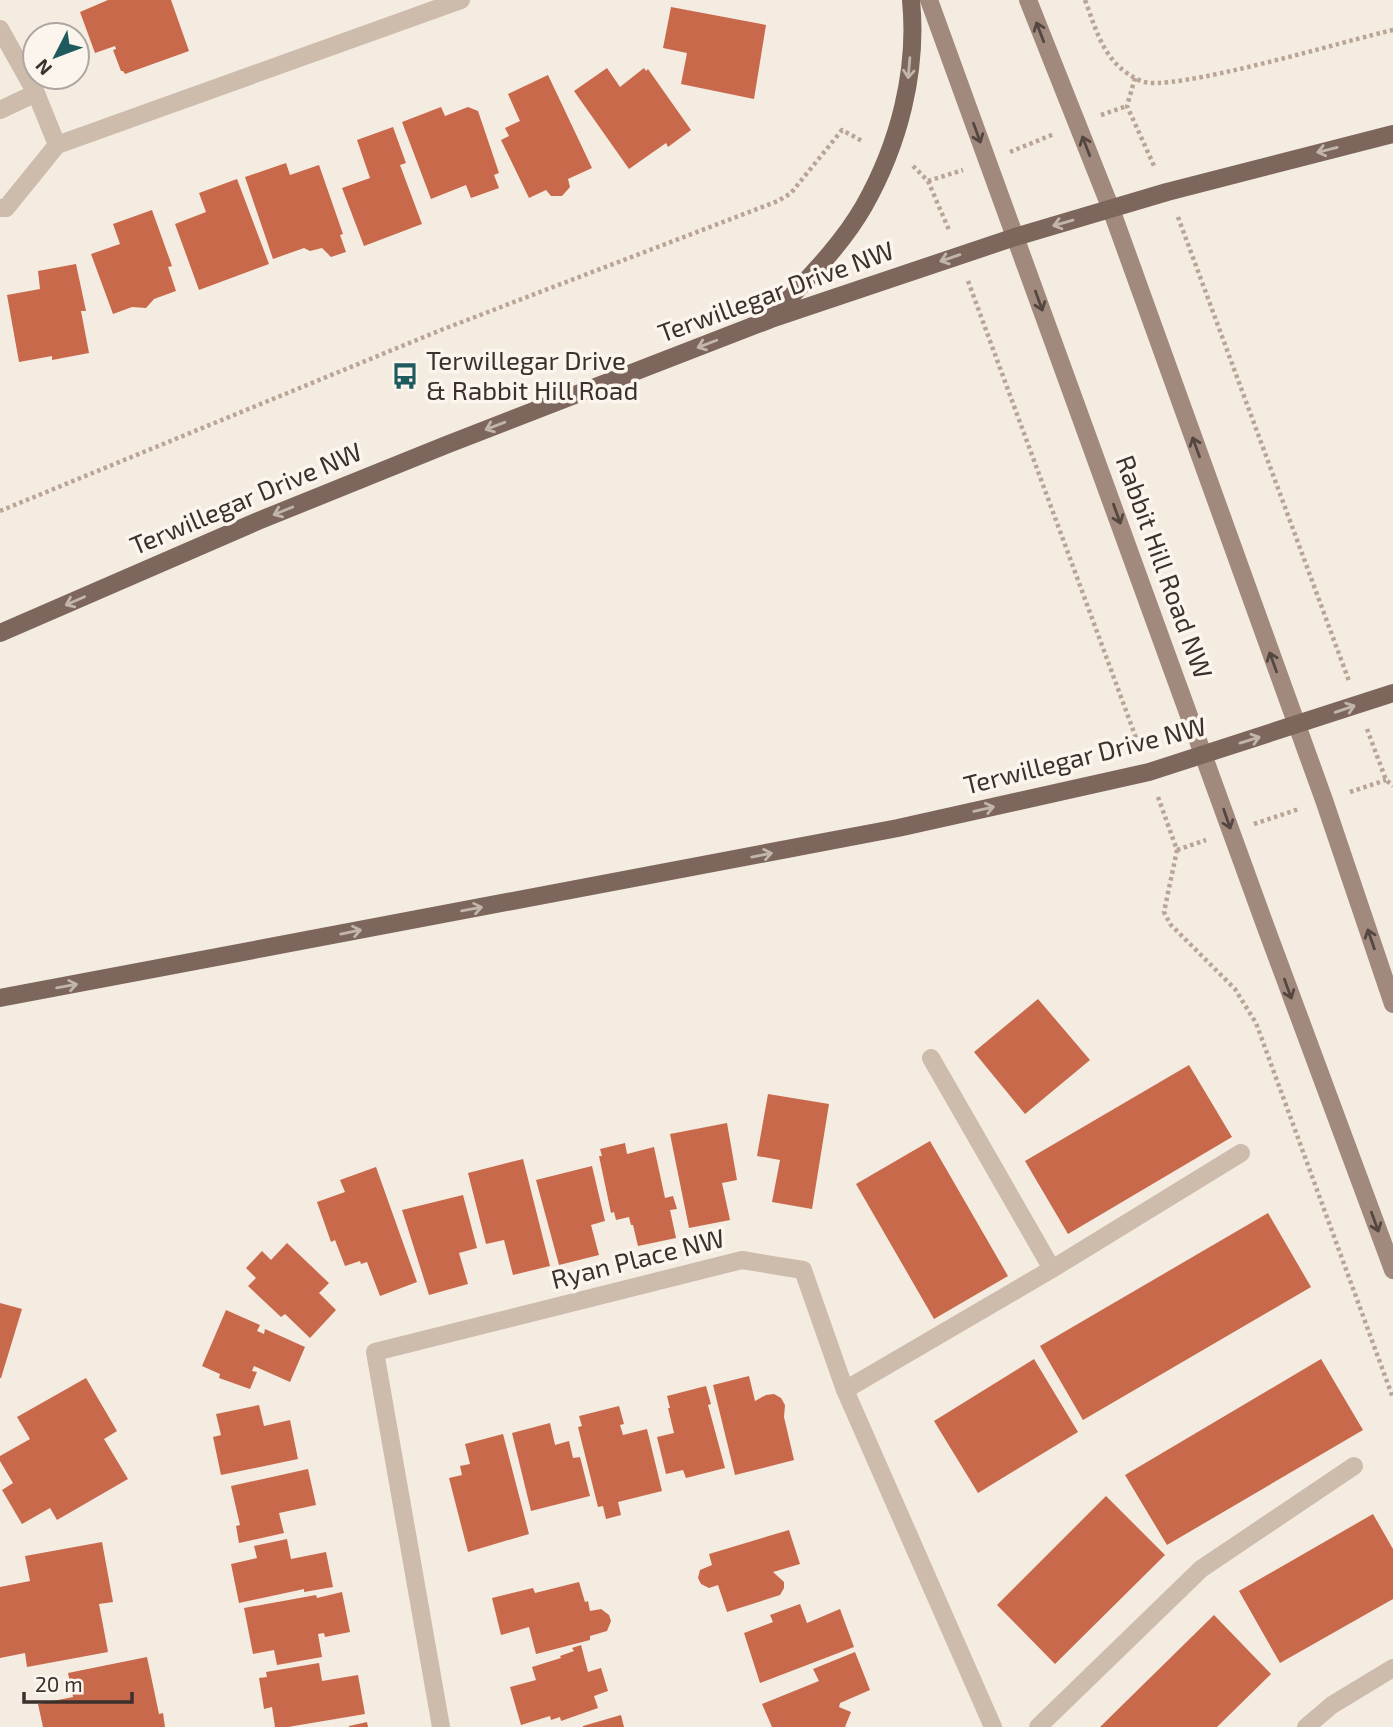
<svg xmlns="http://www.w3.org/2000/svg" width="1393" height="1727" viewBox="0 0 1393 1727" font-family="'Exo 2',sans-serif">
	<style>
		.building { fill: #c8694b }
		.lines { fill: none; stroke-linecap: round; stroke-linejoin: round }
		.path { stroke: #b9a596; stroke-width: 4.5; stroke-dasharray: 3.5 3.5; stroke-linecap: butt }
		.service { stroke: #cdbbac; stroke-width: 18 }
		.minor { stroke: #cdbbac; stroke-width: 18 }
		.secondary { stroke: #a18a7d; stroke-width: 18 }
		.primary { stroke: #7d675c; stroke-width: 18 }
		.oneway { stroke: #544640 }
		.oneway2 { stroke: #c2b5ac }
		.labels { text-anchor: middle; stroke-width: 7; stroke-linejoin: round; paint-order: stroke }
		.street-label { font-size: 26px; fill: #3b302b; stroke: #fbf5ee }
		.poi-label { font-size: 26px; fill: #3b302b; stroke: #fbf5ee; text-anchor: start }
	</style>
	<rect width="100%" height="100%" fill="#f4ebe1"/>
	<path class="building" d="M108 0H171L189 51 125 74 123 71H121L113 50 116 49 115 46 95 53 80 12Z
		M671 7 766 25 754 99 681 84 687 53 663 48Z
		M607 68 620 87 644 68 646 71 648 69 691 130 668 147 666 143 629 169 574 91Z
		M548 75 592 168 568 179 570 187 562 196H551L546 190 529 198 501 140 509 136 505 128 520 121 508 94Z
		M441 107 445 116 468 107 478 111 499 173 494 175 499 188 471 198 466 185 431 199 402 122Z
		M393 127 406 163 400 165 422 224 364 246 342 188 370 178 357 140Z
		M286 163 290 175 319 165 343 234 340 235 346 252 331 257 322 248 310 251 304 248 273 259 245 177Z
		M237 179 269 264 199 290 175 224 206 212 199 193Z
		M152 210 172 266 168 267 176 291 154 299 146 308 132 307 113 314 91 254 120 244 113 224Z
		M76 264 86 311H81L89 353 52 360V356L19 362 7 295 40 289 38 271Z
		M1038 999 1090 1060 1025 1114 974 1052Z
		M1189 1065 1232 1137 1068 1234 1025 1161Z
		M768 1094 829 1104 812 1209 772 1202 780 1160 757 1156Z
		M727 1123 737 1180 722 1183 730 1220 689 1228 670 1134Z
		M930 1141 1008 1276 934 1319 856 1184Z
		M625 1143 627 1154 654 1147 665 1198 673 1196 677 1209 670 1210 676 1238 638 1246 633 1225H631L629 1217 616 1220 614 1212 611 1213 599 1156H602L600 1149Z
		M523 1159 550 1266 513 1275 504 1240 486 1244 468 1173Z
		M592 1166 605 1221 591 1225 599 1255 559 1265 536 1180Z
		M376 1167 417 1282 380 1296 367 1262 361 1264 360 1261 345 1266 335 1240 331 1242 317 1202 345 1192 340 1180Z
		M463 1195 477 1248 459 1253 468 1284 429 1295 402 1210Z
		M1268 1213 1311 1287 1083 1420 1040 1346Z
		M287 1243 329 1283 319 1293 336 1310 310 1338 285 1314 281 1317 248 1286 256 1278 246 1268 262 1251 271 1260Z
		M0 1303 22 1309 1 1378H0Z
		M226 1310 260 1325 257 1331 264 1334 265 1329 305 1347 290 1382 254 1366 252 1371 257 1372 250 1389 219 1378 220 1374 202 1366Z
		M1034 1359 1078 1432 978 1493 934 1421Z
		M1321 1359 1363 1430 1167 1545 1125 1475Z
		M749 1376 755 1401 766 1395 774 1394 781 1398 785 1405 784 1417 794 1460 735 1475 713 1385Z
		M86 1378 117 1431 104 1439 128 1479 57 1520 50 1508 22 1524 2 1490 13 1483 0 1461V1456L30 1439 17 1417Z
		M706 1386 711 1404 708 1405 725 1468 686 1478 683 1470 666 1474 657 1437 674 1433 668 1408H670L667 1396Z
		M259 1405 264 1426 290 1420 298 1459 221 1475 213 1437 221 1435 216 1414Z
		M619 1406 624 1424 620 1425 623 1435 647 1429 662 1491 618 1502 621 1515 606 1519 603 1506 598 1507 578 1427 582 1426 579 1416Z
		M550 1423 555 1445 569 1441 573 1458 580 1457 590 1496 531 1511 512 1433Z
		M503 1434 529 1534 468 1552 449 1478 462 1475 460 1466 470 1464 465 1444Z
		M308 1469 316 1505 279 1513 284 1533 239 1543 236 1526 240 1525 231 1486Z
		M1106 1496 1165 1555 1055 1664 997 1605Z
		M1373 1514 1393 1549V1599L1280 1663 1239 1591Z
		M789 1530 800 1564 773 1572 784 1582V1588L780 1595 727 1612 718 1585 709 1588 701 1584 698 1578 700 1570 712 1565 709 1554Z
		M287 1539 291 1559 326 1552 333 1587 304 1592V1589L239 1603 231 1564 257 1558 254 1546Z
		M102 1542 113 1602 99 1604 108 1652 27 1667 25 1653 0 1658V1587L30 1581 25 1556Z
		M579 1582 585 1602 588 1601 590 1611 601 1609 609 1615 611 1621 607 1631 590 1636V1640L536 1654 529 1627 501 1635 492 1598 533 1588 535 1593Z
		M342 1592 350 1632 325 1637 324 1633 318 1634 322 1657 277 1665 274 1650 253 1654 244 1608 316 1595 317 1598Z
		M800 1604 807 1623 840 1609 854 1647 760 1683 744 1633 773 1622 770 1615Z
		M1214 1615 1271 1674 1217 1727H1100Z
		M581 1645 588 1672 601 1668 608 1691 594 1696 598 1708 561 1721 560 1717 551 1720 550 1716 521 1725 510 1687 536 1680 532 1667 561 1658 560 1656 574 1651 572 1648Z
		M855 1652 870 1690 840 1703 839 1707 851 1712 845 1727H772L762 1704 819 1681 813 1669Z
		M147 1657 159 1714 163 1713 165 1727H43L38 1704 73 1697 68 1673Z
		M319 1663 322 1681 358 1675 365 1714 288 1727H275L272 1707 264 1709 259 1678 267 1677 266 1672Z
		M621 1715 624 1727H583V1726Z
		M367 1722 368 1727H349V1726Z"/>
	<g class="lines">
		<path class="path" d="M1085 0C1098 35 1105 65 1141 81 1169 94 1351 39 1393 30
			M1135 78 1127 106 1155 168
			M1101 115 1127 106
			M1010 152 1054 134
			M913 166 928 181 949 230
			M928 181 963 170
			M1178 217 1349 681
			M968 281 1139 746
			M0 511 441 330 778 201 791 193 842 130 864 142
			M1367 729 1386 780 1393 786
			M1350 792 1386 780
			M1158 797 1177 850 1164 912 1170 924 1235 989 1256 1023 1393 1398
			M1254 824 1299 809
			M1177 850 1206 840"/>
		<path class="service" d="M931 1058 1052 1269
			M845 1390 1052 1269 1241 1153
			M1038 1727 1201 1569 1354 1466"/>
		<path class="minor" d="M0 29 36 93 57 145 461 0
			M0 110 36 93
			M0 208H6L57 145
			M441 1727 375 1352 742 1260 803 1270 845 1390 993 1727
			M1306 1727 1332 1705 1393 1668"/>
		<path class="secondary" d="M929 0 1265 925 1393 1270
			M1028 0 1111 209 1324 800 1393 1004"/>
		<path class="primary" d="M771 318C803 283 840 248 864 206 899 144 918 71 911 0
			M0 633 258 521 446 445 771 319 1015 237 1167 192 1393 134
			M0 998 898 828 1149 772 1393 693"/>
	</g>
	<defs><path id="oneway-shaft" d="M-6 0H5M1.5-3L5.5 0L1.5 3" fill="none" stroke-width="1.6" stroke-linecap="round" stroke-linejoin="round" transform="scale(1.75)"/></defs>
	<g class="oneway">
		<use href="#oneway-shaft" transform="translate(1040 32) rotate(-111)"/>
		<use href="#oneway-shaft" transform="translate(977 133) rotate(70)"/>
		<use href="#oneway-shaft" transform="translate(1086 146) rotate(-111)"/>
		<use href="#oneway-shaft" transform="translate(1039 301) rotate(70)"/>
		<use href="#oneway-shaft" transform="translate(1196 447) rotate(-110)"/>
		<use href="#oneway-shaft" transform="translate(1117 514) rotate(70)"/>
		<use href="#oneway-shaft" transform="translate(1273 662) rotate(-110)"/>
		<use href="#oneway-shaft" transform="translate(1227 819) rotate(71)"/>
		<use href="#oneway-shaft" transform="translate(1371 939) rotate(-109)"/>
		<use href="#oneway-shaft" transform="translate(1288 989) rotate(70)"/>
		<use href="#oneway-shaft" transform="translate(1375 1222) rotate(70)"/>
	</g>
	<g class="oneway2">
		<use href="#oneway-shaft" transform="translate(909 68) rotate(95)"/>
		<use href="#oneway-shaft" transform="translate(1327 150) rotate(166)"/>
		<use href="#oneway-shaft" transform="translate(1063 223) rotate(164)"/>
		<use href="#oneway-shaft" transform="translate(950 258) rotate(161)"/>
		<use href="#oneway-shaft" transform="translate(707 344) rotate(159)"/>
		<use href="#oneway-shaft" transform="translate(495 426) rotate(159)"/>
		<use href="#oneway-shaft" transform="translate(283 511) rotate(158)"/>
		<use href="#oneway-shaft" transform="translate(75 601) rotate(156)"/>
		<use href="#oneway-shaft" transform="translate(1345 709) rotate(-19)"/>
		<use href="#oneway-shaft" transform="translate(1250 740) rotate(-17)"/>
		<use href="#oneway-shaft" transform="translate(984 809) rotate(-13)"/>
		<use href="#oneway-shaft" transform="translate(762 855) rotate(-11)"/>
		<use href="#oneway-shaft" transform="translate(472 909) rotate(-10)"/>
		<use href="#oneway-shaft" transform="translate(351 932) rotate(-12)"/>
		<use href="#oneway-shaft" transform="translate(67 986) rotate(-10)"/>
	</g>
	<defs>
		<symbol id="bus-bare" viewBox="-9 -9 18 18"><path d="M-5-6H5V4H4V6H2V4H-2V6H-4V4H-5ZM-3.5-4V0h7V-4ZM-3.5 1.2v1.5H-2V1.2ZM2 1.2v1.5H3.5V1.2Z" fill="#1f5a5e" stroke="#fbf5ee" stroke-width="2.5" paint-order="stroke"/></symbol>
	</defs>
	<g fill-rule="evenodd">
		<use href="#bus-bare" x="386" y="357" width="38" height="38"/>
	</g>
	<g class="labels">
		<g class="street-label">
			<text transform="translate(776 292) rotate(-20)" y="9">Terwillegar Drive NW</text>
			<text transform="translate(246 499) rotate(-23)" y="9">Terwillegar Drive NW</text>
			<text transform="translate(1164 567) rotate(70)" y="9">Rabbit Hill Road NW</text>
			<text transform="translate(1085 756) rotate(-14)" y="9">Terwillegar Drive NW</text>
			<text transform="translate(638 1259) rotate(-14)" y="9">Ryan Place NW</text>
		</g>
		<g class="poi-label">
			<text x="426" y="370">Terwillegar Drive<tspan x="426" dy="30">&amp; Rabbit Hill Road</tspan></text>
		</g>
	</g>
	<g transform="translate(56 56) rotate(228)"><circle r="33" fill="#fbf5ee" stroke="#aea6a0" stroke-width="2"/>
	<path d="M0-5L12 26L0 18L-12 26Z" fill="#1f5a5e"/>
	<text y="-10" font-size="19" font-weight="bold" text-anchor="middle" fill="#3b302b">N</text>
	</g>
	<path d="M24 1692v10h108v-10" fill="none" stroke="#3b302b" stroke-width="3.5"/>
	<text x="35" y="1692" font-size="21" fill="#3b302b" stroke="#fbf5ee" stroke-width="5" paint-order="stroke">20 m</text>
</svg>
